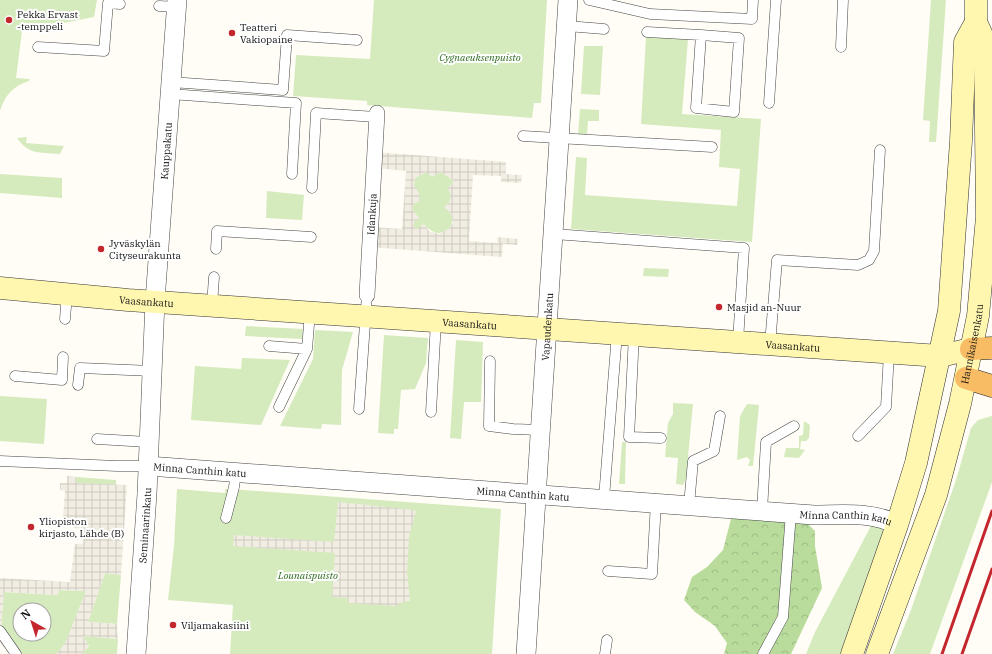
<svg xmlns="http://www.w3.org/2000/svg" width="992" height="654" viewBox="0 0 992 654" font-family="'IBM Plex Serif',serif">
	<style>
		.green { fill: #d5ebbd; fill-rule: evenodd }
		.forest { fill: url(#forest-crowns) }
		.plaza { fill: url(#plaza-grid); fill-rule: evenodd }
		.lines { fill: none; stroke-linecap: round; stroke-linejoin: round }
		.service-casing { stroke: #444; stroke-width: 11 }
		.pedestrian-casing { stroke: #444; stroke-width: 16 }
		.minor-casing { stroke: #444; stroke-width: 20 }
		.secondary-casing { stroke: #333; stroke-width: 23 }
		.trunk-casing { stroke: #222; stroke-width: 23 }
		.service { stroke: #fff; stroke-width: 10 }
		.pedestrian { stroke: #fff; stroke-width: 15 }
		.minor { stroke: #fff; stroke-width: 19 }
		.secondary { stroke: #fff6b0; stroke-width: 22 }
		.trunk { stroke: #f7bc64; stroke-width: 22 }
		.rail { stroke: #c4262e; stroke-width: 3 }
		.poi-dot { fill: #c4262e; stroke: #fff; stroke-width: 1.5 }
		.labels { text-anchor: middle; stroke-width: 4; stroke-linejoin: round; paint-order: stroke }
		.poi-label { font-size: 10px; fill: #111; stroke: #fff; text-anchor: start }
		.park-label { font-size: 10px; font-style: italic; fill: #2f6b1f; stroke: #fff }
		.street-label { font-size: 10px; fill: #111; stroke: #fff }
	</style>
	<defs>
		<pattern id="forest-crowns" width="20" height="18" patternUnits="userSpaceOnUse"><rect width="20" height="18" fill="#b9dc9c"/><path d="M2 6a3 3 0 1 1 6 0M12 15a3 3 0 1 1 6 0" fill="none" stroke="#9ebc85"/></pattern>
		<pattern id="plaza-grid" width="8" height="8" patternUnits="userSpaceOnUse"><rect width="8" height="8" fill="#f1ede2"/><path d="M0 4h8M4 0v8" fill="none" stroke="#cecac1"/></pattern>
	</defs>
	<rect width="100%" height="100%" fill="#fffdf5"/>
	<path class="green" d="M0 0H97L94 17 22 31 16 78 30 79 29 81C13 86 5 95 0 111Z
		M374 0H547L541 103H534L532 118 367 105V101L293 96 296 55 370 59Z
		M931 0H946L936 142H929L930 121 923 120Z
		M646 37 688 39 682 114 761 119 752 242 571 229 576 157 587 158 585 195 737 206 740 169 719 167 721 130 641 124Z
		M584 46H603L600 95 581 94Z
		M580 109 599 110V121H588L587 135 578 134Z
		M27 137 26 143 64 146 60 154C39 152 29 155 17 138Z
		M426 172 435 174 441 172 453 180V183L450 186 451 197 447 209C453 215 454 220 450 228 436 238 435 231 423 226L418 230 413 226 414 221 419 219 412 209 414 203 420 201 414 186 415 178Z
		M0 174 62 178V198L0 193Z
		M267 191 304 195 302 220 266 218Z
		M644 268 669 269 668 277 643 276Z
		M246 326 303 329 302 339 245 336Z
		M315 330 353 332 342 370 341 425 322 424 321 429 280 426 313 359Z
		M384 335 428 338 426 363 415 389 401 390 398 429H394V434L378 433Z
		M456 340 483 342 481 402H464L461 439 450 438Z
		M242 358 290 360 261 425 191 420 195 366 241 369Z
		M0 396 47 399 44 444 0 441Z
		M673 403 693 404 686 478 683 485 676 484 678 458 665 457 668 423 673 414Z
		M747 404 759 405 753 466H748L750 460 747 457 737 460 740 416Z
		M992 416V482L930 654H893L911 610 956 480 971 428 978 420Z
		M804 421 810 425 809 438 806 441H801L800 449 805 450 799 458 784 457 786 448H799V436L803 435Z
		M622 442H626L625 484H619Z
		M76 477 116 480V486L76 483Z
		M177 489 225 493V489L244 490 501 509 492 654H230L233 605 168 600 174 546Z
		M872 524 886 528 841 654H806L815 632Z
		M105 573 121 575 117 624 88 622Z
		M58 590 86 591 66 642 57 654H21L1 628 4 592 57 595ZM20 610H44V634H20Z
		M83 636 118 639 117 654H81L89 646Z"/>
	<path class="forest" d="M732 515 806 522 815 531V546L822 588 791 654H724L727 643 715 626 695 612 684 600 692 577 707 567 723 550Z"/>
	<path class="plaza" d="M375 152 506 162V174L522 175 521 183 501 182V176L473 175 469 241 497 243V237L518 239 517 245 503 244 502 257 369 247 370 227 402 229 406 171 374 168ZM426 172 432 177 441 172 453 180V183L448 188 451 197 450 202 444 207 451 213 453 223 450 228 439 234 429 231 425 225 423 224 418 229 413 226 414 221 420 219 412 209 414 203 420 201 419 193 414 186 415 178Z
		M67 476 76 477V483L127 485 121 575 105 573 88 622 117 624 118 639 83 636 89 646 81 654H57L66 642 86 591 59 590 58 595 4 592 1 628 21 654H9L0 642V578L70 582 75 544H83L84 529 73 528V519L63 518 65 491 60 490V483H67Z
		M338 502 406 509 416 511 409 537 407 572 410 601 402 602 396 606 348 603V598L332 597 335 553 233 546 234 535 334 542Z"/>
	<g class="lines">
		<defs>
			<path id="service" d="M589 0 650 14 752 19 753 0
				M159 6 177 7
				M567 26 604 29
				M647 32 701 35 696 108 734 112 739 38 701 35
				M38 47 104 51 108 3 120 4
				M841 47 843 0
				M171 82 283 90 287 35 357 40
				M170 94 296 103 292 174
				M769 103 776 0
				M523 136 712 147
				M312 188 316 113 376 117
				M554 234 744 248 738 341
				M216 249 217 231 311 237
				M212 305 214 277
				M65 319 67 293
				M634 334 629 437 661 438
				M770 344 777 260 858 265 869 260 874 251 880 150
				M269 346 307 349 310 312
				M490 361 489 426 513 429 541 430
				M15 376 62 380 63 357
				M78 385 80 368 153 371
				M279 407 307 349
				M359 409 367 295
				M431 412 436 321
				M858 436 886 407 889 353
				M97 439 148 442
				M0 461 117 466H148
				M604 498 617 333
				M689 505 693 461 714 451 720 416
				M762 511 766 442 794 426
				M226 518 234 487 236 472
				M608 571 652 574 656 502
				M0 631 16 654
				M605 654 607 640
				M763 654 783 617 791 513"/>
			<g id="pedestrian">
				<path id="s1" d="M367 295 377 113"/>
			</g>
			<g id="minor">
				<path id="s2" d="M148 466 814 515C841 515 873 511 897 525"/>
				<path id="s3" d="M136 654 147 494 155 301 177 0"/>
				<path id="s4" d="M526 654 568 0"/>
			</g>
			<g id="secondary">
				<path id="s5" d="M0 288 128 300 940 356 971 349"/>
				<path d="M852 654 897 525 916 463 949 311 961 141 965 42 976 22"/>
				<path id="s6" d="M877 654 936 495 960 404 978 316 987 217 985 42 976 22V0"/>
			</g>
			<path id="trunk" d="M971 349 992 348
				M966 378 992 386"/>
		</defs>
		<use href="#service" class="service-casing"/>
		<use href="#pedestrian" class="pedestrian-casing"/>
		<use href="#minor" class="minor-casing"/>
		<use href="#secondary" class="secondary-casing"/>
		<use href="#trunk" class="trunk-casing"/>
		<use href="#service" class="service"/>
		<use href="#pedestrian" class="pedestrian"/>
		<use href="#minor" class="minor"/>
		<use href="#secondary" class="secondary"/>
		<use href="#trunk" class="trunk"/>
		<path class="rail" d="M942 654 992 511
			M962 654 992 569"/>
	</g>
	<g class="poi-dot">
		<circle cx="9" cy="20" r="4"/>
		<circle cx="232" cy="33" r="4"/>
		<circle cx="101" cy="249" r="4"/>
		<circle cx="719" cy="307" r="4"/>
		<circle cx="31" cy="527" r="4"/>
		<circle cx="173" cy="625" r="4"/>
	</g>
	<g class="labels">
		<g class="poi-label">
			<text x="17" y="18">Pekka Ervast<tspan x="17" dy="12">-temppeli</tspan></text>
			<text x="240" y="31">Teatteri<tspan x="240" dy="12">Vakiopaine</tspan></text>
			<text x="109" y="247">Jyväskylän<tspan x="109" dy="12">Cityseurakunta</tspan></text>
			<text x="727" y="311">Masjid an-Nuur</text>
			<text x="39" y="525">Yliopiston<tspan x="39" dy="12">kirjasto, Lähde (B)</tspan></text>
			<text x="181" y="629">Viljamakasiini</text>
		</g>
		<g class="park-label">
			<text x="480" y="61">Cygnaeuksenpuisto</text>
			<text x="308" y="579">Lounaispuisto</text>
		</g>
		<g class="street-label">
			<text dy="4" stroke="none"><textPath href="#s3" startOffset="504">Kauppakatu</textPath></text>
			<text dy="4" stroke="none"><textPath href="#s1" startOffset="81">Idankuja</textPath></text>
			<text dy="4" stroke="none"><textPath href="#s5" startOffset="147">Vaasankatu</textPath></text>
			<text dy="4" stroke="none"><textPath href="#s5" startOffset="471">Vaasankatu</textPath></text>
			<text dy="4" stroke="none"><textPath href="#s4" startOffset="328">Vapaudenkatu</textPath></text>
			<text dy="4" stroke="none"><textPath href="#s6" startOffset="325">Hannikaisenkatu</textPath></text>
			<text dy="4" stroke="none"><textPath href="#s5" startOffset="795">Vaasankatu</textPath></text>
			<text dy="4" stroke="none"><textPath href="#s2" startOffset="52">Minna Canthin katu</textPath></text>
			<text dy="4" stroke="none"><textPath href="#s2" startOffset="376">Minna Canthin katu</textPath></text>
			<text dy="4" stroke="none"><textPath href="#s2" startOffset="700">Minna Canthin katu</textPath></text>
			<text dy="4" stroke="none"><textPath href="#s3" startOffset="129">Seminaarinkatu</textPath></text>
		</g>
	</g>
	<g transform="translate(32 622) rotate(321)"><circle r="19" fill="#ffffff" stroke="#a0a0a0"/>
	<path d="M0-3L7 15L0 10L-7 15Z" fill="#c4262e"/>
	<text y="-6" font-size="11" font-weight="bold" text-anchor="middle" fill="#111111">N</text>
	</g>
</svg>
